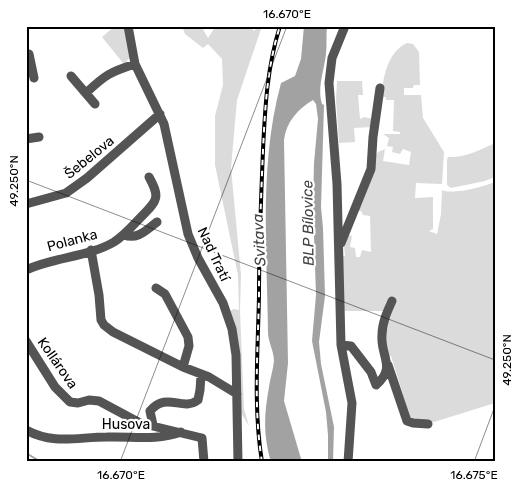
<svg xmlns="http://www.w3.org/2000/svg" width="521" height="488" viewBox="0 0 521 488" font-family="Rubik,sans-serif">
	<style>
		.green { fill: #dbdbdb }
		.water { fill: #a2a2a2 }
		.lines { fill: none; stroke-linecap: round; stroke-linejoin: round }
		.stream { stroke: #a2a2a2; stroke-width: 2 }
		.minor { stroke: #545454; stroke-width: 9 }
		.rail-casing { stroke: #000; stroke-width: 4 }
		.rail { stroke: #fff; stroke-width: 2; stroke-dasharray: 5.5; stroke-linecap: butt }
		.ticks { fill: none; stroke: #000; stroke-width: 1; stroke-opacity: 0.45 }
		.labels { text-anchor: middle; stroke-width: 4.5; stroke-linejoin: round; paint-order: stroke }
		.street-label { font-size: 14px; fill: #000; stroke: #fff }
		.water-label { font-size: 15px; font-style: italic; fill: #434343; stroke: #fff }
		.neatline { fill: none; stroke: #000; stroke-width: 2 }
		.ticks-label { font-size: 12px; text-anchor: middle; fill: #000 }
	</style>
	<rect width="100%" height="100%" fill="#fff"/>
	<path class="green" d="M115 26H124L130 57 126 62 123 63 102 37Z
		M182 26H201L208 38 216 26H252L253 31 262 26 237 100 231 168 241 275 240 311 244 409 249 426 241 413 230 311 234 309 239 310 238 275 215 165V116L223 85 222 59 208 44 203 48 185 34Z
		M407 43 413 44 419 52 420 85H414L413 88H404V95H421L423 118 444 152 442 184 416 183 415 198 433 197V229L429 231 437 234 441 214 442 190C452 195 483 187 495 182V403L434 422 411 420 391 356H387L384 344 389 302H386L384 311H343V256H345L344 246 348 235 352 236 350 247 355 248 356 257H360L362 250 371 252 370 216 363 215 361 211H357L375 157 378 152 385 149 383 161 409 165 411 152 403 149 400 154 392 152 393 147 387 146 389 138 383 134H400V132L393 131 394 100H386V97H382C382 79 388 51 407 43Z
		M337 81H362L363 95H358L360 119 364 117 373 119 372 127 354 128 355 142 339 143 336 100Z
		M495 143V177L485 181 451 188 447 185V160L448 157C465 158 480 150 495 143Z"/>
	<path class="water" d="M304 26H327C326 35 327 45 326 54 324 71 317 88 322 104L324 105 321 207 323 228 325 296 319 342 321 364 334 427 333 462H328V435L326 412 312 341 316 295 313 207 314 163 318 119 316 104 313 100C298 109 286 122 284 140L288 363 284 401 302 462H271C263 434 264 415 269 387 270 379 273 370 274 361 274 351 268 342 268 332 267 249 259 164 281 83L295 76 301 59Z"/>
	<g class="lines">
		<path class="stream" d="M26 453 41 462"/>
		<path class="minor" d="M128 26 135 64 164 124 188 234 198 258 223 303 232 329 236 355 238 462
			M345 26 332 58 329 83 337 184 341 345 352 403 348 462
			M29 54 34 78
			M71 76 95 104
			M86 93C105 75 110 72 135 64
			M26 139 39 137
			M26 204 66 193 87 178 160 114
			M124 235C138 240 146 230 157 222
			M341 243 371 169 373 137 380 88
			M91 250 99 295 101 320 104 325 113 332 183 367
			M26 270C53 257 89 257 114 242 125 235 133 225 142 216 158 200 160 197 149 177
			M156 288 165 294 188 337 189 346 183 367 209 377 237 394
			M26 341 55 387 70 402 78 403 89 400 99 401 140 423 202 438 204 462
			M341 345 351 346 371 372 376 385C397 367 380 356 382 335 382 323 387 312 392 301
			M388 365 407 421 413 423 428 424
			M153 425 150 411C167 391 182 412 198 400L200 390 201 375
			M26 430C54 445 77 437 107 437 132 436 156 441 181 432"/>
		<defs>
			<path id="rail" d="M262 462C253 407 258 350 259 295 259 246 261 198 263 150 265 108 267 67 280 26"/>
		</defs>
		<use href="#rail" class="rail-casing"/>
		<use href="#rail" class="rail"/>
	</g>
	<path class="ticks" d="M26 180 495 360M120 462 287 26M474 462 495 406"/>
	<g class="labels">
		<g class="street-label">
			<text transform="translate(89 157) rotate(-39)" y="5">Šebelova</text>
			<text transform="translate(72 240) rotate(-15)" y="5">Polanka</text>
			<text transform="translate(214 254) rotate(65)" y="5">Nad Tratí</text>
			<text transform="translate(58 363) rotate(55)" y="5">Kollárova</text>
			<text x="126" y="429">Husova</text>
		</g>
		<g class="water-label">
			<text transform="translate(308 223) rotate(-91)" y="5">BLP Bílovice</text>
			<text transform="translate(259 240) rotate(-93)" y="5">Svitava</text>
		</g>
	</g>
	<rect width="521" height="488" fill="none" stroke="#ffffff" stroke-width="55"/>
	<rect x="28" y="28" width="466" height="432" class="neatline"/>
	<g class="ticks-label">
		<text x="287" y="18">16.670°E</text>
		<text transform="translate(14 181) rotate(-90)" y="4">49.250°N</text>
		<text transform="translate(507 360) rotate(-90)" y="4">49.250°N</text>
		<text x="121" y="479">16.670°E</text>
		<text x="474" y="479">16.675°E</text>
	</g>
</svg>
